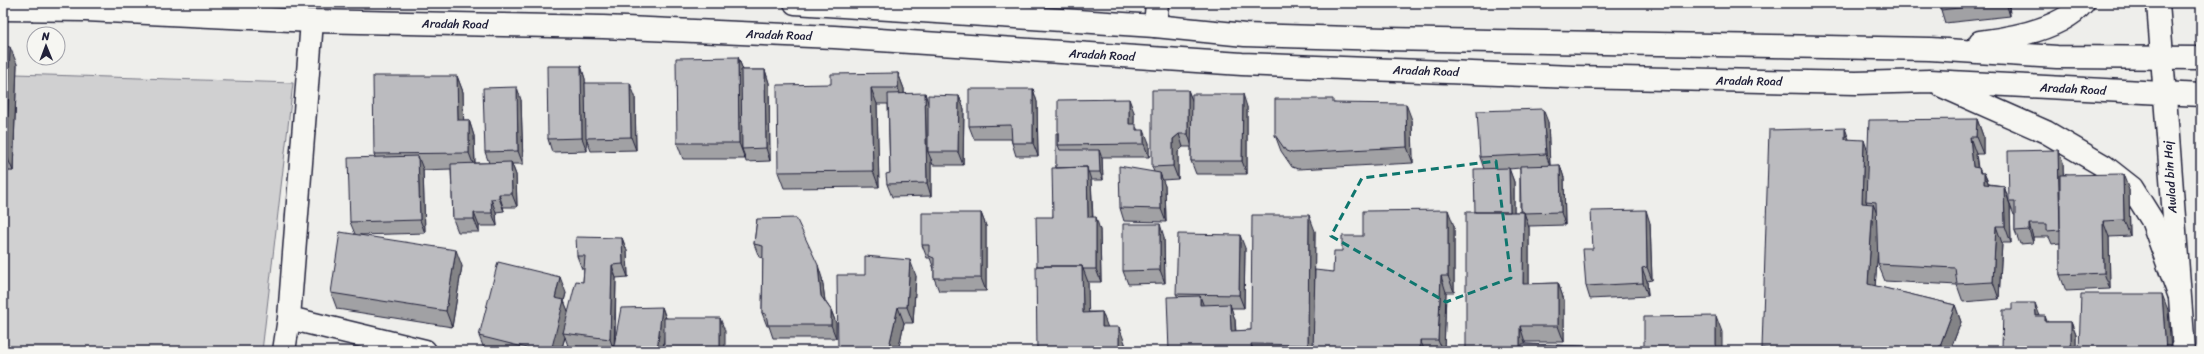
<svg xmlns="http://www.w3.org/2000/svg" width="2204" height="354" viewBox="0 0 2204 354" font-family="Sriracha,sans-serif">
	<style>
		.green { fill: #d0d0d1; stroke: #797986 }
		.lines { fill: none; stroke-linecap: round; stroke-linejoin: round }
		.street-casing { stroke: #22223b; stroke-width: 25 }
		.secondary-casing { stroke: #22223b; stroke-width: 25 }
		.primary-casing { stroke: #22223b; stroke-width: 25 }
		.street { stroke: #f6f6f2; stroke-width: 22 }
		.secondary { stroke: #f6f6f2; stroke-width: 22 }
		.primary { stroke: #f6f6f2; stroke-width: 22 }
		.wall { fill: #a1a1a4; stroke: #22223b; fill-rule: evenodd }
		.shaded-wall { fill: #838386; stroke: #22223b }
		.building { fill: #bbbbbf; stroke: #22223b }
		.marked { fill: none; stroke: #0f766e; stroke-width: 3; stroke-dasharray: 8 5; stroke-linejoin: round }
		.labels { text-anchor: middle; stroke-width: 3; stroke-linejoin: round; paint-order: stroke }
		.street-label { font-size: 12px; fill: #22223b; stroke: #f6f6f2 }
	</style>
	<rect width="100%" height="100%" fill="#eeeeeb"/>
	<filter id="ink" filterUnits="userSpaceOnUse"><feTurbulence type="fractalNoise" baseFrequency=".025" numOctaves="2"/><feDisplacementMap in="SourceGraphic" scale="8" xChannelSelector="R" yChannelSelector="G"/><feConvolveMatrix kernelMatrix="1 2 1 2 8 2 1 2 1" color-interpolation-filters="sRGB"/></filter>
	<g filter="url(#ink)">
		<path class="green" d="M16 74 293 83 262 351H3V171H13Z"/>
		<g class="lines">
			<defs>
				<path id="street" d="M1155 26 1157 3
					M289 318 425 351
					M284 351 289 318 312 21"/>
				<path id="secondary" d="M2158 3 2184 351"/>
				<path id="primary" d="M795 3 1155 26 1245 35 1386 39 1930 49 2057 57 2201 58
					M3 9 86 10 312 21 603 27 834 37 1242 64 1573 77 1856 83 1930 81 2201 95
					M1980 42C2012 38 2062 29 2083 3
					M1942 86 2046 132 2104 166 2132 188 2152 220 2179 294"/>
			</defs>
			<use href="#street" class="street-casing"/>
			<use href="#secondary" class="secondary-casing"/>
			<use href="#primary" class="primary-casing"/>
			<use href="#street" class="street"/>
			<use href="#secondary" class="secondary"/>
			<use href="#primary" class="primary"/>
		</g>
		<path class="wall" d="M1940 3H2009L2010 16 1945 23 1941 10Z
			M3 46 17 64 13 171H3Z
			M738 57 743 70H765L769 83 770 161 746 162 745 157V159H683L677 143Z
			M581 66 585 79V83L635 96 636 150 591 151 586 138 587 151 552 152 548 139Z
			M898 73 904 89V93L928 103 959 96 964 109 963 165H933L931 159V196L892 197 887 184 890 173 888 104H877L879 187 784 188 778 172 831 84Z
			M457 76 463 92V120H469L474 136 475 163H489L485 152 521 100 523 164H512L516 175 517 207H503L504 211 496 212 497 226H479V232H458L453 219 451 169 423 170 425 233 360 235 462 266 452 327 337 309 331 293 355 234 350 222 375 157 374 154Z
			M1033 89 1037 102 1038 156H1016L1012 143 1011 139H974L969 126Z
			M1188 90 1192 101 1247 107V174H1196L1191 161V147H1183L1178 152V179L1162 180 1165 186 1166 222 1124 221 1120 208 1154 172 1152 167Z
			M1334 103 1412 120 1413 163 1298 169 1292 167 1281 151 1275 135Z
			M1134 112V124L1138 130 1149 143V157H1102L1103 180H1091L1093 217 1100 230 1101 282H1088V312H1102L1107 327 1125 343V351L1037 266 1053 217 1058 133Z
			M1977 119 1983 136V154H1976L1978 168H1979L1981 173H1984L1989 184 2004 186 2009 201 2063 163V174L2129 190 2130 236 2109 237 2110 289 2066 291 2060 275V243L2052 244 2049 237H2033V243L2020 244 2015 231V215H2014L2010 205 2011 243H2002L1999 299 1963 302 1957 285 1885 281 1878 264V248L1875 286 1955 305 1961 322 1950 351H1763L1762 348 1849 139 1867 151Z
			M1548 122 1550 166 1560 165 1564 178 1565 225 1529 226V284L1558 283 1564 300V342H1525V344L1605 347 1606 351H1466L1475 212 1484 169 1480 157ZM1520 168V212H1514V182L1509 169Z
			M981 213 986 226V291H939L934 278V269L930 258H927L922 245Z
			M757 219 822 278 825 301 831 310 836 323V338H773L769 326H767L762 313 763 258 759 257 754 244Z
			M1650 223 1652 280 1647 281 1648 296 1590 299 1586 286 1593 249Z
			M1454 226V292H1446L1444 351H1169L1178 297 1176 294 1245 248 1244 308H1231L1235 320 1236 331 1251 330 1315 231 1314 284 1333 272 1342 251 1363 236Z
			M1164 237 1165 283 1128 284 1123 271Z
			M622 238 627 251 628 277 616 278 615 344 662 307 666 318 725 331 664 341 663 351H605L568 346 565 337 561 351H485L479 336 566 293 564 301 568 312 583 282 584 269H582L577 256Z
			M916 276 913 323H904L898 351H838Z
			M2040 316 2048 322H2071L2076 335V351H2003L2002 349Z"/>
		<path class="shaded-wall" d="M2006 3H2009L2010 16Z
			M10 47 17 64 13 171 6 154Z
			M738 57 744 73 742 149 745 157V159L739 143Z
			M581 66 585 79 587 151 582 138Z
			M765 70 769 83 770 161 766 148Z
			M898 73 904 89V104L898 88Z
			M457 76 463 92 464 136 458 120Z
			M630 83 635 96 636 150 631 137Z
			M517 87 521 100 523 164 518 151Z
			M871 88 877 104 879 187 873 171Z
			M1033 89 1037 102 1038 156 1033 143Z
			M1188 90 1193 103 1192 147 1188 134Z
			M925 93 929 106 928 152 931 159V196L927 183Z
			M1243 94 1247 107V174L1242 161Z
			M959 96 964 109 963 165 958 152Z
			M1129 99 1134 112V138L1129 124Z
			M1406 104 1412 120 1413 163 1407 147Z
			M1543 109 1548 122 1550 167 1546 154Z
			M1977 119 1983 136V154L1976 137Z
			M469 120 474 136 475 169 469 153Z
			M1845 128 1851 145 1845 139Z
			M1144 130 1149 143V157L1144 144Z
			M1179 134 1183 147 1178 152V179L1173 166V139Z
			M1970 137 1976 154 1979 185 1973 167Z
			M1864 140 1870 158 1866 201 1869 209 1862 203Z
			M1099 150 1102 158 1103 180 1100 172Z
			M2058 150 2063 163 2065 243 2060 230Z
			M418 156 423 169 425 233 420 220Z
			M511 162 516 175 517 207 512 194Z
			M1560 165 1564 178 1565 225 1561 212Z
			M1087 167 1091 180 1093 230 1088 217Z
			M1509 168 1514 182V226L1510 213Z
			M1979 168 1984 182V173L1991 190V201L1980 173Z
			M1160 173 1165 186 1166 222 1161 209Z
			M2123 174 2129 190 2130 236 2124 220Z
			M2004 186 2010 205 2011 243 2005 226Z
			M499 194 503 207 504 211 499 198Z
			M491 199 496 212 497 226 492 213Z
			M1873 204 1880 221 1874 302 1868 284Z
			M1448 210 1454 226V292L1448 276Z
			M1646 210 1650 223 1652 280 1647 267Z
			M1524 212 1529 228V300L1523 284Z
			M474 213 479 226V232L474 219Z
			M981 213 986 226V291L981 278Z
			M1309 215 1315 231 1314 351H1310L1308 345Z
			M1096 217 1100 230 1101 282 1096 269Z
			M2103 221 2109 237 2110 289 2104 273Z
			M1160 224 1164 237 1165 283 1160 270Z
			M2029 224 2033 237V243L2029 230Z
			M1996 226 2002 243 1999 299 1993 282Z
			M1240 235 1245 248 1244 308 1239 295Z
			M622 238 627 251 628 277 623 264Z
			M456 250 462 266 452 327 446 311Z
			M910 260 916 276 913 323 907 307Z
			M612 265 616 278 614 351 610 339Z
			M818 265 822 278 826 309 821 296Z
			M1082 266 1088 282 1089 329 1083 313Z
			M1642 268 1647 281 1648 296 1643 283Z
			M1441 276 1446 292 1444 351H1442L1438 340Z
			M560 277 566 293 564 301 570 316 563 333 565 337 561 351H551L555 298Z
			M1558 283 1564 300V342L1558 326Z
			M2162 294 2168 310 2171 351H2166Z
			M1200 296 1206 312 1200 305Z
			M2035 303 2040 316H2036Z
			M1230 304 1235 320 1236 347 1231 331Z
			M1955 305 1961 322 1950 351H1938Z
			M662 307 666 320 663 351H657Z
			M898 307 904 323 898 351H888Z
			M831 310 836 323V338L831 325Z
			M1102 312 1108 328 1102 327Z
			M1716 316 1722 332V351H1716Z
			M2045 316 2050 329 2045 322Z
			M720 318 725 331V351H720Z
			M2071 322 2076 335V351H2071Z
			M1520 326 1525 342V351H1520Z
			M1119 327 1125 343V351H1119Z
			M1420 340 1425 351H1420Z
			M1251 344 1254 351H1252Z"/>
		<path class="building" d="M1940 3H2002L1941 10Z
			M3 46 10 47 6 154H3Z
			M738 57 739 143H677L676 58Z
			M547 66H581L582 138 548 139Z
			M741 70H765L766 148 742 149Z
			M898 73V88H871L873 171 778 172 777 85 831 84V74Z
			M373 76H457L458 120H469V153L374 154Z
			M585 83H630L631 137 586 138Z
			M517 87 518 151 485 152 483 88Z
			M969 89H1033V143H1012L1011 125 969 126Z
			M1152 90H1188V134H1179L1173 139V166L1152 167Z
			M925 93 927 183 887 184 886 174 890 173 888 94Z
			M1192 94H1243L1242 161H1191Z
			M928 95 959 96 958 152H928Z
			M1129 99V124H1136V130H1144V144L1058 145V100Z
			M1275 99H1333V103L1406 104 1407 147 1292 153 1286 151 1275 135Z
			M1543 109 1546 154 1480 157 1477 111Z
			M1977 119 1976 137H1970L1973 167 1979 168 1980 173H1984V184L2004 186 2005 226H1996L1993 282 1957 284 1955 268 1878 264 1876 202 1866 201 1869 120Z
			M1845 128V139L1864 140 1862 203 1873 204 1868 284 1955 305 1938 351H1781L1762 348 1769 130Z
			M1056 133H1058V145L1060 150H1099L1100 172H1088L1087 167 1056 168Z
			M2058 150 2060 230 2047 231V224H2029V230L2015 231V202H2009L2008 151Z
			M418 156 420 220 350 222 348 158Z
			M511 162 512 194H499V198L491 199 492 213H474V219H453L451 164Z
			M1560 165 1561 212 1524 213V212H1521L1520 166Z
			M1119 166 1160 173 1161 209 1120 208Z
			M1087 167 1088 217H1096V269H1083L1082 266H1037L1036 217H1053L1052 168Z
			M1509 168 1510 212H1475L1474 169Z
			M2123 174 2124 220 2103 221 2104 273 2060 275V175Z
			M1448 210V276H1441L1438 340H1420V351H1313L1315 270 1333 272 1334 251H1342V236H1363V211Z
			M1646 210 1647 267 1642 268 1643 283 1586 286 1583 249H1593L1591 211Z
			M1466 212H1524L1523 284 1558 283V326H1520V351H1466Z
			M922 213H981V278H934V258L929 256V245H922Z
			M1252 215H1309L1308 345 1251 344 1252 351H1169L1167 297 1200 296V305L1230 304 1231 331 1251 330Z
			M796 218 818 265 821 296 831 310V325H768L766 314 762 313 763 246 754 244 757 219Z
			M1123 224H1160V270L1123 271Z
			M340 232 456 250 446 311 331 293Z
			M1178 234 1240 235 1239 295 1176 294Z
			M576 237 622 238 623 264 612 265 610 339 563 333 576 281 583 282 585 256H577Z
			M865 256 910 260 907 307H898L888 351H838L837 275H865Z
			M498 262 560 277 555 298 564 300 551 351H539L479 336Z
			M1036 266H1082L1083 313 1102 312V327H1119V351H1037Z
			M2081 294H2162L2166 351H2079Z
			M2012 303H2035L2036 316H2045V322H2071V351H2012V348L2002 349 2003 310H2012Z
			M662 307 657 351H613L621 308Z
			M1716 316V351H1644V317Z
			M664 318H720V351H664Z
			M1522 344 1605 347V351H1522Z"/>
	</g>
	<path class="marked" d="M1496 161 1511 278 1446 302 1331 236 1362 178Z"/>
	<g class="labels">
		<g class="street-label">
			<text transform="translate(455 24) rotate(1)" y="4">Aradah Road</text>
			<text transform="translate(779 35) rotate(2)" y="4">Aradah Road</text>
			<text transform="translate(1102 55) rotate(3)" y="4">Aradah Road</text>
			<text transform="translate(1426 71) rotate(2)" y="4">Aradah Road</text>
			<text transform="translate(1749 81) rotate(1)" y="4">Aradah Road</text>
			<text transform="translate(2073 89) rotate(3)" y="4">Aradah Road</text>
			<text transform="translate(2170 177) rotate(-94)" y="4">Awlad bin Haj</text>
		</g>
	</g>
	<rect width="2204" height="354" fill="none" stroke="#f6f6f2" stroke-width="16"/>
	<rect x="8" y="8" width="2188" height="338" fill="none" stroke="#22223b" stroke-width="1.5" filter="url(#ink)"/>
	<g transform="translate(46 46) rotate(359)"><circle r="19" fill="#f6f6f2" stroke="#a1a1a9"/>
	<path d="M0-3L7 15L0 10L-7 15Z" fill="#22223b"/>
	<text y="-6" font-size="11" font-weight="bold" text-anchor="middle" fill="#22223b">N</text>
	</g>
</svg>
